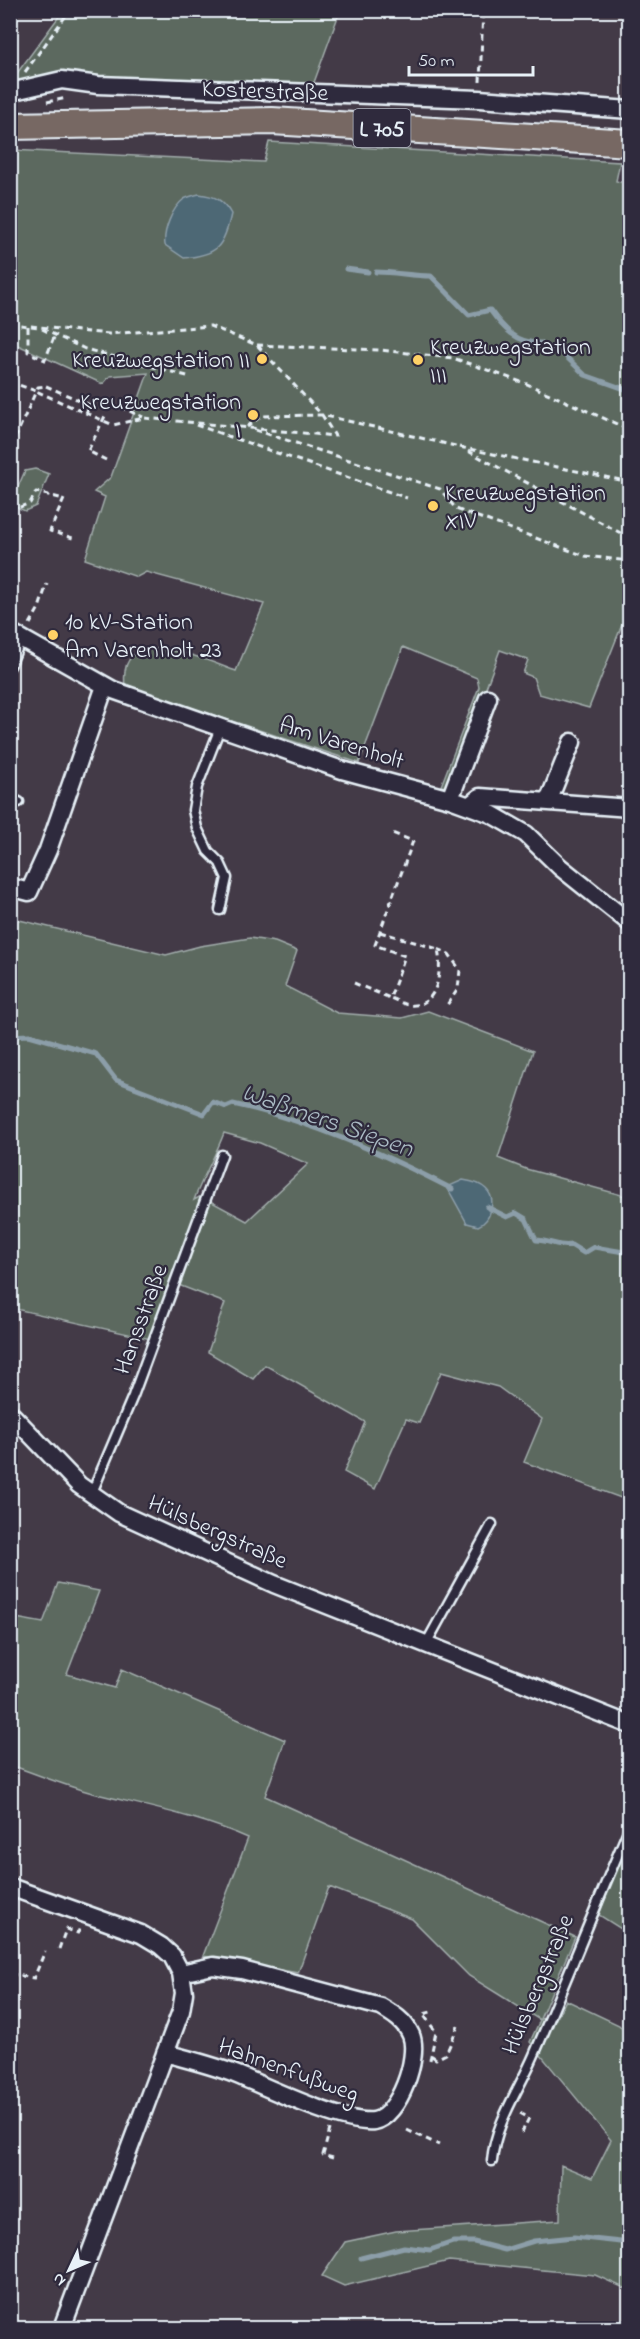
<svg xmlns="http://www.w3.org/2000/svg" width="640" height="2339" viewBox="0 0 640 2339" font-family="'Indie Flower',sans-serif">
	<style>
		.green { fill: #5c695f; stroke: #a2adac; stroke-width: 1.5; fill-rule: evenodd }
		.water { fill: #4e6775; stroke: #8c9ea9; stroke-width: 1.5 }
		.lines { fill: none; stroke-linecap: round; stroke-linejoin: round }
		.stream { stroke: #8c9ea9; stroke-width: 5 }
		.lane-casing { stroke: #e8f1f8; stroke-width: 13 }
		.street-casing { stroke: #e8f1f8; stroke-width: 21 }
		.primary-casing { stroke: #e8f1f8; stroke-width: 30 }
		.path { stroke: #e8f1f8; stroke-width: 3; stroke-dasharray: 6 4.5; stroke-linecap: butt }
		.lane { stroke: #2f2a3d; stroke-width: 8 }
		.street { stroke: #2f2a3d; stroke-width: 16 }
		.primary { stroke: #776864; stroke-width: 26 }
		.poi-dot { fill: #ffd166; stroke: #2f2a3d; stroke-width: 2 }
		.labels { text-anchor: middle; stroke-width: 4.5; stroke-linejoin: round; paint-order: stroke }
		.shield { fill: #2f2a3d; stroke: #b0b5c0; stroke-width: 1.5 }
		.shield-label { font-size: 22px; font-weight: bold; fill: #e8f1f8 }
		.street-label { font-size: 24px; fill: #e8f1f8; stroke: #2f2a3d }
		.poi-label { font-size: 24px; fill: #e8f1f8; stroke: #2f2a3d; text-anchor: start }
		.water-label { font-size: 26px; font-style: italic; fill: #aabac4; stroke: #2f2a3d }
	</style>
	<rect width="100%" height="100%" fill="#433a47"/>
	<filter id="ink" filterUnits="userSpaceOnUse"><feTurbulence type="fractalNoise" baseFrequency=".0167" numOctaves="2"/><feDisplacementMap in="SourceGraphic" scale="12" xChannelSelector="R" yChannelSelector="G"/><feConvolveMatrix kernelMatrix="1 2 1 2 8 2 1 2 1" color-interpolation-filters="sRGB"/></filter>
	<g filter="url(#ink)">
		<path class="green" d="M63 11H340L312 88 89 80H12Z
			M269 142 620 162 616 181 630 184 629 607 589 708 539 694 533 677 523 673 528 660 500 650 449 788 441 786 479 687 477 678 403 647 359 763 125 686C117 619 207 661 236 671L264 604 146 572 137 577 85 559 105 497 94 492 111 477 148 373 110 376 103 384 11 342 10 150 264 162Z
			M35 469 49 474 36 506 25 511 14 506 13 498 25 471Z
			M11 918 166 955 200 946 250 938 275 942 297 951 285 986 337 1013 402 1018 428 1011 533 1051 498 1158 526 1169 629 1197V1501L524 1462 542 1419 498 1387 441 1372 419 1423 406 1419 375 1489 344 1472 365 1422 265 1365 253 1379 208 1352 225 1303 176 1284 155 1340 11 1308ZM224 1133 260 1143 308 1164 247 1221 201 1196 194 1200C203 1176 215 1157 224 1133Z
			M58 1583 99 1591 67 1674 115 1688 122 1669 285 1740 265 1796 575 1937 540 2019 558 2016 566 2000 619 2025 629 2036V2290L595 2275 449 2261 344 2286 322 2276 345 2242 396 2231 560 2220 561 2165 592 2178 611 2140 530 2042 540 2020 469 1976 412 1919 329 1887 298 1973 203 1956 248 1838C196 1815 143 1806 89 1792 63 1785 36 1774 11 1765L10 1617 43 1623Z
			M625 1846 629 1848V1934L599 1915Z"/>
		<path class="water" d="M199 194C216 196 223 200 231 214 224 247 217 255 184 258L165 245C163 231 172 208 184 199 188 197 195 195 199 194Z
			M463 1180C470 1181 480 1183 486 1189 497 1199 491 1221 478 1226L467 1223 447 1187Z"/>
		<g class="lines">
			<path class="stream" d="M346 269 368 272
				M376 272C395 272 412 276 431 276L469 315 490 310C503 328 517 344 541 343L546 349 556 347 585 375 630 391
				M10 1036 29 1035 96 1054 116 1080 204 1114 213 1102 226 1107 233 1104C311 1121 382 1153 452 1189
				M487 1207 507 1217 516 1213 526 1219 536 1240C548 1240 561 1248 571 1245L584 1253 594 1247 630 1253
				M361 2258 404 2247 430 2250 453 2242H474L505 2250 534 2241 574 2237 630 2243"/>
			<defs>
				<path id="lane" d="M10 666 21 639
					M10 799 19 802
					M220 910 227 878 220 863 208 851 197 828 193 810 197 787 220 728
					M91 1495 133 1396 222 1155
					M426 1644 492 1524
					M492 2161C495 2123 519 2090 534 2055 567 1979 597 1902 630 1826"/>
				<path id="street" d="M10 92 62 80 98 85 479 99 630 110
					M10 632 113 690 342 770 450 799 491 814 526 834 560 867 630 923
					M450 799 488 698
					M548 802 572 742
					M470 805 480 797 630 808
					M10 887 29 892 48 850 105 686
					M10 1413 79 1485 119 1513 274 1584 630 1725
					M10 1887 141 1934 161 1946 172 1956 181 1973 184 1993 181 2011 62 2328
					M165 2053C190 2060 216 2066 240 2076 268 2088 346 2125 374 2121 399 2117 420 2056 411 2035 405 2021 393 2014 381 2007L242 1970 213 1966 181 1973"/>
				<path id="primary" d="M10 126 272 121 630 143"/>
			</defs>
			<use href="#lane" class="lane-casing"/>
			<use href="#street" class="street-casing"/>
			<use href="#primary" class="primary-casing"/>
			<path class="path" d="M25 72 70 10
				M480 82 483 10
				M47 102 67 98
				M10 324 109 334 210 326 257 345 322 415 335 436 144 418 113 425 36 391 38 387 46 386
				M28 326V352L45 360 55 335
				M42 329 85 349 191 377
				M257 345 380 350 453 358 527 384 630 430
				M10 382 36 391 10 450
				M46 386 90 405 86 413
				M120 407 143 417
				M196 425 407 498
				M247 427 261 416 322 415 464 448 630 482
				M255 430 440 489 456 509 585 556 630 561
				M468 451 630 538
				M106 460 88 451 106 414
				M10 507 15 509 30 503 36 492 64 499 50 531 76 539
				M30 624 39 608 47 584
				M380 932 438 949C442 969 439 1009 408 1005 402 1004 396 1000 390 998
				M438 949 449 954 460 970 458 989 447 1005
				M354 983 390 998 405 956 375 945 413 841 392 833
				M59 1949 66 1929 78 1933 80 1927
				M10 1955H11
				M10 1974 34 1978 45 1951
				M432 2056 436 2059 446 2054 458 2026
				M430 2060 436 2032 423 2014 431 2012
				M520 2113 529 2118 520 2136
				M330 2129 323 2155 333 2158
				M407 2130 439 2145"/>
			<use href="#lane" class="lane"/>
			<use href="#street" class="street"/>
			<use href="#primary" class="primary"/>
		</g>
	</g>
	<g class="poi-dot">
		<circle cx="262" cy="359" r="6"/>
		<circle cx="418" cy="360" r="6"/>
		<circle cx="253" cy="415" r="6"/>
		<circle cx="433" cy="506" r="6"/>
		<circle cx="53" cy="635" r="6"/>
	</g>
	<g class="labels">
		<rect class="shield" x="353.5" y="109" width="57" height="38" rx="4.5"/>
		<g class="shield-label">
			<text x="382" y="136">L 705</text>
		</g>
		<g class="street-label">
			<text transform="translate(265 90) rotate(2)" y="8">Kosterstraße</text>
			<text transform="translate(342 742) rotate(17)" y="8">Am Varenholt</text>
			<text transform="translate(140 1319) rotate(-70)" y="8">Hansstraße</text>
			<text transform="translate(218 1531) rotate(24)" y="8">Hülsbergstraße</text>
			<text transform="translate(537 1984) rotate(-67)" y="8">Hülsbergstraße</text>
			<text transform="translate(289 2069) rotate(20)" y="8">Hahnenfußweg</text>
		</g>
		<g class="poi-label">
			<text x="430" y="354">Kreuzwegstation<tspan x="430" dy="28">III</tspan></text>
			<text x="250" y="367" text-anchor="end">Kreuzwegstation II</text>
			<text x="241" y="409" text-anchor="end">Kreuzwegstation<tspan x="241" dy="28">I</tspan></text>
			<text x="445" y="500">Kreuzwegstation<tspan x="445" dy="28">XIV</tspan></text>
			<text x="65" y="629">10 kV-Station<tspan x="65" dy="28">Am Varenholt 23</tspan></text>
		</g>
		<g class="water-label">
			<text transform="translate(328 1119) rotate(19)" y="9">Waßmers Siepen</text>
		</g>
	</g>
	<rect width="640" height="2339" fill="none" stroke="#2f2a3d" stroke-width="36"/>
	<rect x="18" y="18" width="604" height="2303" fill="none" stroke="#e8f1f8" stroke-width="2" filter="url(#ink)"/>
	<g transform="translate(69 2270) rotate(226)" stroke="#2f2a3d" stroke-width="4.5" paint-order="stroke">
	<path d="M0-4.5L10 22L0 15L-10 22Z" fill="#e8f1f8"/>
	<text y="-9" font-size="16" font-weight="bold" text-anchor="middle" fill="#e8f1f8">N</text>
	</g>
	<path d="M409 66v9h124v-9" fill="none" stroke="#e8f1f8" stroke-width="3"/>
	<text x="418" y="66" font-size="18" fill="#e8f1f8" stroke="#2f2a3d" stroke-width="4.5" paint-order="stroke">50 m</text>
</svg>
